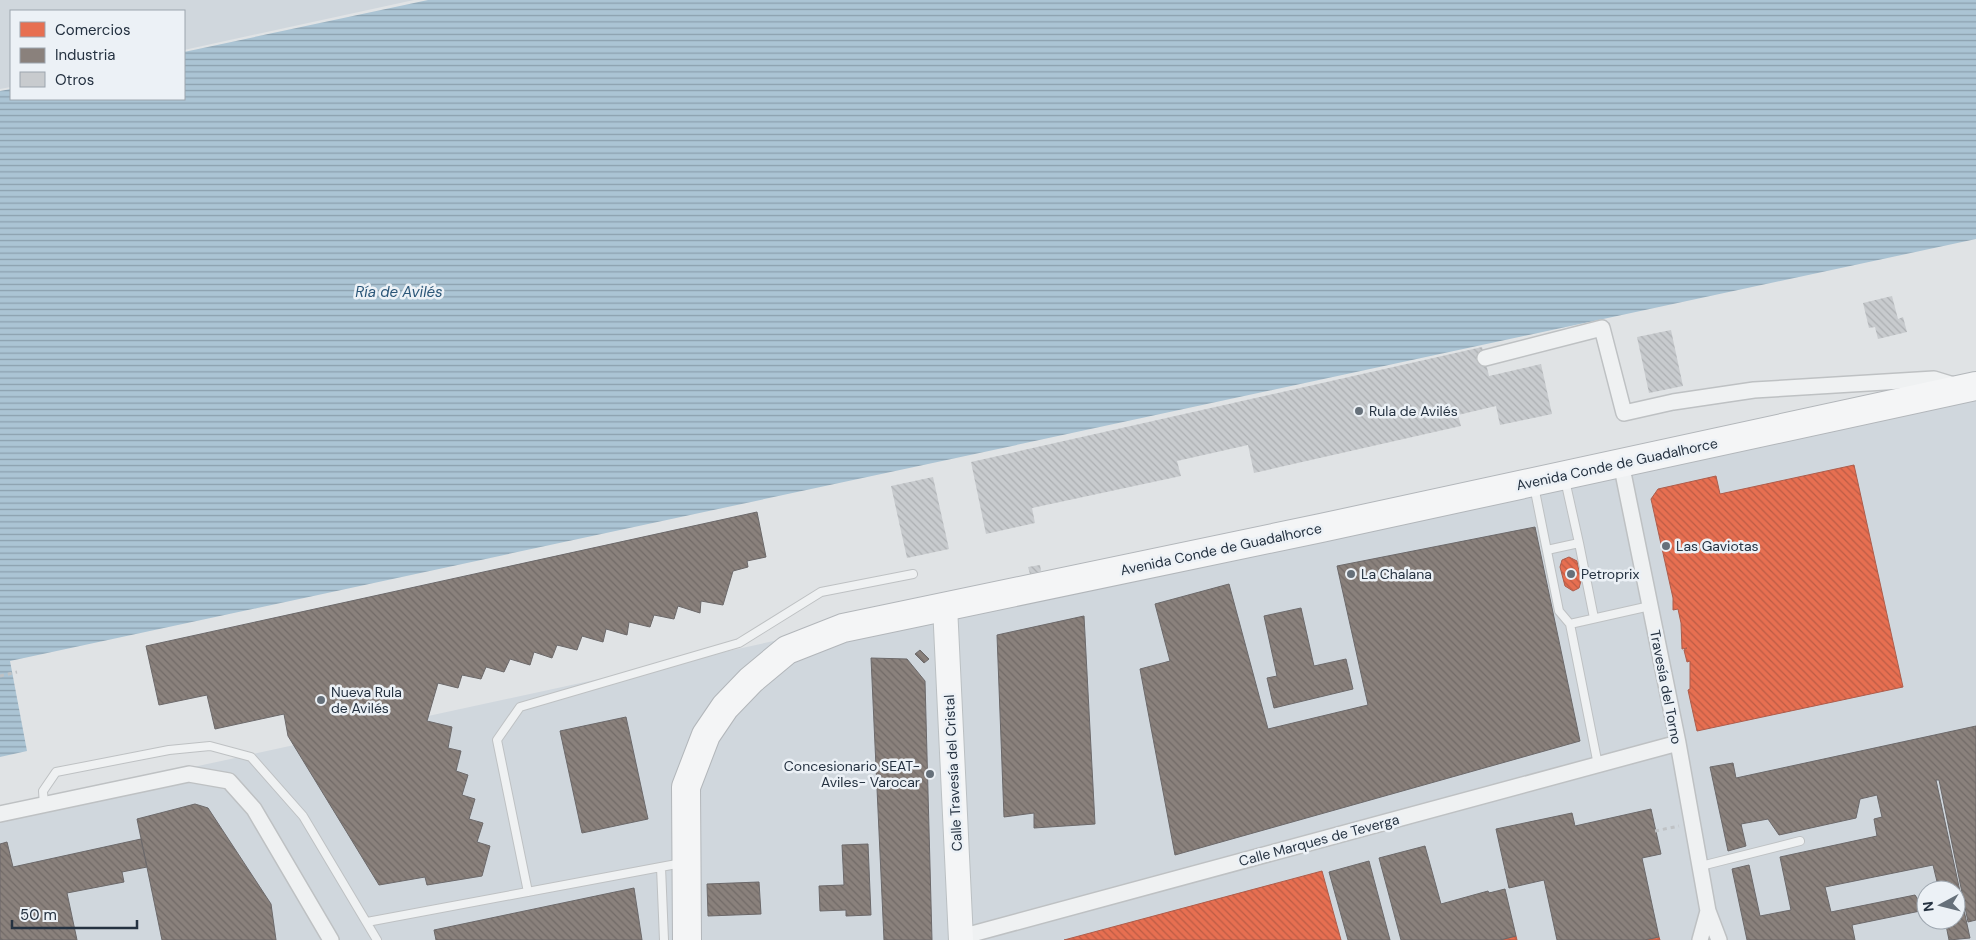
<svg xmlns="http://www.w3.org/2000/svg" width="1976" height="940" viewBox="0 0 1976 940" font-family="'DM Sans',sans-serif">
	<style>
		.built { fill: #d0d7dd; fill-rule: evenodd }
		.water { fill: url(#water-rules) }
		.shops { fill: url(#shops-back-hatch); stroke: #ad5d4c }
		.industry { fill: url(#industry-back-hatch); stroke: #6c696a }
		.building { fill: url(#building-back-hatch) }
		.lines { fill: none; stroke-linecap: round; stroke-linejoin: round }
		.lane-casing { stroke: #bec1c3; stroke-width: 10 }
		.street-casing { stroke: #bec1c3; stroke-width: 18 }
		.primary-casing { stroke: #bbc0c3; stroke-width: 26 }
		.highway-casing { stroke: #b2b6ba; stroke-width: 30 }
		.path { stroke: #bfc2c5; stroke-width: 3; stroke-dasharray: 4 4; stroke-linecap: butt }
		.lane { stroke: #eff1f2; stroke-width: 8 }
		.street { stroke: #eff1f2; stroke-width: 15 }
		.primary { stroke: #f4f5f6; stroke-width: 24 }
		.highway { stroke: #f4f5f6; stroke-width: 28 }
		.poi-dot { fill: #66707a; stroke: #ecf1f6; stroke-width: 2 }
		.labels { text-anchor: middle; stroke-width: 5; stroke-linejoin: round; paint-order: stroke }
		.poi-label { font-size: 14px; fill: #253241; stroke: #ecf1f6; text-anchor: start }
		.street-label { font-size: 14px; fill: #253241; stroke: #ecf1f6 }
		.water-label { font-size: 15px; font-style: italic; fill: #2b5678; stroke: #ecf1f6 }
	</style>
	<defs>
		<pattern id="water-rules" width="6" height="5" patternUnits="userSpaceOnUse" patternTransform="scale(1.25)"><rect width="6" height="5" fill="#abc4d4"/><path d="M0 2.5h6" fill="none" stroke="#8ba0ae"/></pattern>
		<pattern id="shops-back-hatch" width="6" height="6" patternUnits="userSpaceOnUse" patternTransform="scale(1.25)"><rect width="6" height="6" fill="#e76f51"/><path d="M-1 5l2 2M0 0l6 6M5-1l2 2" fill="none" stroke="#bb5c45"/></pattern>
		<pattern id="industry-back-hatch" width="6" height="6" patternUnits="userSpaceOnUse" patternTransform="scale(1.25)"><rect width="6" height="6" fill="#8a817c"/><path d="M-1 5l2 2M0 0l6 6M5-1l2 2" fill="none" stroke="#716a67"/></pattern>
		<pattern id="building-back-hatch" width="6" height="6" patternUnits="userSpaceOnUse" patternTransform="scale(1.25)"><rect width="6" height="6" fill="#c8cbce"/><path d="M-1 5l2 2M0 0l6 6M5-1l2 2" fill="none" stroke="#acafb2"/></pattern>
	</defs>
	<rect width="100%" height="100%" fill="#e0e3e5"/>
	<path class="built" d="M0 0H414L184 50V11H11V87L0 89Z
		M1976 380V940H0V809ZM1926 890H1956V920H1926Z"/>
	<path class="water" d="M428 0H1976V239L10 661 27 751 0 757V91L11 89V99H184V52Z"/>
	<path class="shops" d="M1854 465 1903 687 1697 731 1688 690 1690 689V661L1687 662 1684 650 1687 648 1682 649 1681 623 1678 609 1673 610V598L1651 499 1658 489 1716 476 1720 494Z
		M1569 557 1577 561 1581 581 1579 588 1573 591 1565 586 1560 567 1562 560Z
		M1322 871 1341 940H1064Z
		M1516 936 1517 940H1500Z
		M1659 937 1660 940H1645Z"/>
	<path class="industry" d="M757 512 766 557 747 561 748 567 733 571 723 605 701 601 700 613 678 606 674 619 654 615 650 627 629 622 627 635 606 629 603 642 582 636 577 650 557 645 552 658 534 652 530 665 510 659 504 672 486 667 481 679 462 675 458 688 438 683 427 721 452 727 448 748 461 751 456 771 468 775 462 795 475 799 469 819 483 823 477 842 490 846 482 876 427 885 425 877 379 885 288 736 284 714 215 729 207 695 159 705 146 646Z
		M1535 527 1580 741 1175 855 1140 669 1170 661 1155 604 1229 584 1268 729 1368 705 1337 566Z
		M1301 608 1314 666 1346 659 1353 689 1274 708 1267 678 1277 676 1264 616Z
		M1084 616 1095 824 1034 828V813L1004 817 997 635Z
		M920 650 929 659 924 663 915 654Z
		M871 658 907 659 925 681 932 940H884Z
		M626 717 648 819 582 833 560 731Z
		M1976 726V920L1968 922 1939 780H1936L1970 938 1949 940 1945 920H1956V890H1939L1933 865 1825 887 1831 912 1915 895 1925 910 1852 925 1855 940H1747L1732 869 1749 865 1760 916 1791 910 1780 857 1877 836 1874 819 1882 817 1877 795 1860 799 1856 818 1779 835 1768 819 1741 824 1746 846 1728 851 1710 767 1733 763 1736 778Z
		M195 804 208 808 271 904 276 940H162L137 819Z
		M1651 809 1661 854 1642 858 1659 937 1644 940H1557L1544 880 1509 888 1496 829 1572 813 1575 826Z
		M141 839 147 867 122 872 124 882 67 893 77 940H0V844L7 842 13 867Z
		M868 844 871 915 846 916V910L820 911 819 886 844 885 842 845Z
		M1425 846 1441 904 1488 891 1489 893 1505 889 1516 936 1500 940H1401L1379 858Z
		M1369 861 1390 940H1348L1329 872Z
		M759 882 761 914 708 916 707 884Z
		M634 888 642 940H436L434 930Z"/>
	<path class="building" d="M1892 296 1898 319 1903 317 1907 332 1878 339 1875 327 1869 328 1863 303Z
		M1671 330 1683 386 1649 393 1637 337Z
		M1482 347 1489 376 1541 364 1552 414 1500 425 1496 406 1458 415 1461 426 1254 473 1248 445 1177 461 1181 476 1032 508 1035 523 986 534 971 462Z
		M933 477 949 549 907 558 891 486Z
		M1040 565 1041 571 1030 574 1028 567Z"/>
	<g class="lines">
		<defs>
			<path id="lane" d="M1534 486 1559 611 1570 624 1598 765
				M1579 543 1594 618
				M1547 550 1579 543 1565 480
				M1570 624 1650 606
				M44 805 43 791 56 772 169 750 210 746 251 757 303 816 377 940
				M1701 866 1800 841
				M661 867 664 940
				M528 892 497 740 520 707 739 643 821 592 913 574
				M367 922 682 863"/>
			<path id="street" d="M1485 358 1602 328 1624 413 1673 402 1754 390 1934 379 1957 386
				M1621 463 1678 743 1708 911 1719 940
				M0 814 189 774 229 781 254 809 331 940
				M961 937 1678 743
				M1700 940 1708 911"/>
			<path id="primary" d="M945 606 961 940"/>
			<path id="highway" d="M687 940 686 787 706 735 725 707 751 680 787 650 843 628 1321 528 1976 386"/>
		</defs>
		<use href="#lane" class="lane-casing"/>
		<use href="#street" class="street-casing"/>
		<use href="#primary" class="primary-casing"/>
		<use href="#highway" class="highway-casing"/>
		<path class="path" d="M0 676 17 672
			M1655 831 1679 826"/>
		<use href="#lane" class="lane"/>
		<use href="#street" class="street"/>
		<use href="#primary" class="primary"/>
		<use href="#highway" class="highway"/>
	</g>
	<g class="poi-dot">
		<circle cx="1359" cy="411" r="5"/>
		<circle cx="1666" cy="546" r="5"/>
		<circle cx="1351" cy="574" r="5"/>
		<circle cx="1571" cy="574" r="5"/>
		<circle cx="321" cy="700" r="5"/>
		<circle cx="930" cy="774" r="5"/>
	</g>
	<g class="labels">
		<g class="poi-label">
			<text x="1369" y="416">Rula de Avilés</text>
			<text x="1676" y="551">Las Gaviotas</text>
			<text x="1361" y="579">La Chalana</text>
			<text x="1581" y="579">Petroprix</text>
			<text x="331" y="697">Nueva Rula<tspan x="331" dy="16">de Avilés</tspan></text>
			<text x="920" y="771" text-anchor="end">Concesionario SEAT-<tspan x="920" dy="16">Aviles- Varocar</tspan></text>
		</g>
		<g class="street-label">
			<text transform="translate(1617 464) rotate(-12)" y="5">Avenida Conde de Guadalhorce</text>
			<text transform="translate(1221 549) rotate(-12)" y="5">Avenida Conde de Guadalhorce</text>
			<text transform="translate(1666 687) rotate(79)" y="5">Travesía del Torno</text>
			<text transform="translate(953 773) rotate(-93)" y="5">Calle Travesía del Cristal</text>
			<text transform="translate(1319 840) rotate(-15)" y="5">Calle Marques de Teverga</text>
		</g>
		<g class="water-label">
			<text x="399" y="297">Ría de Avilés</text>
		</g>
	</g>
	<rect x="10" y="10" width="175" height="90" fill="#ecf1f6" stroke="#9ca5ae"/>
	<rect x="20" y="22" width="25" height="15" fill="#e76f51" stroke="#9ca5ae"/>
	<text x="55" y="35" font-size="15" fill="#253241">Comercios</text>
	<rect x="20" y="48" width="25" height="15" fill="#8a817c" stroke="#9ca5ae"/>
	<text x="55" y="60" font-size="15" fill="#253241">Industria</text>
	<rect x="20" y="72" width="25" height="15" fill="#c8cbce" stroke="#9ca5ae"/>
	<text x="55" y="85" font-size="15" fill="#253241">Otros</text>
	<g transform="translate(1941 905) rotate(263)"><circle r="24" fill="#ecf1f6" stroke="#9ca5ae"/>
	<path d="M0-4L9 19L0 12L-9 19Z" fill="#66707a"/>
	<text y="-8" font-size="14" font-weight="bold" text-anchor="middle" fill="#253241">N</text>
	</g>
	<path d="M12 920v8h125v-8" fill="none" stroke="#253241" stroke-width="2.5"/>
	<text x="20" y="920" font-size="15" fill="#253241" stroke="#ecf1f6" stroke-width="4" paint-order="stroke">50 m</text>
</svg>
